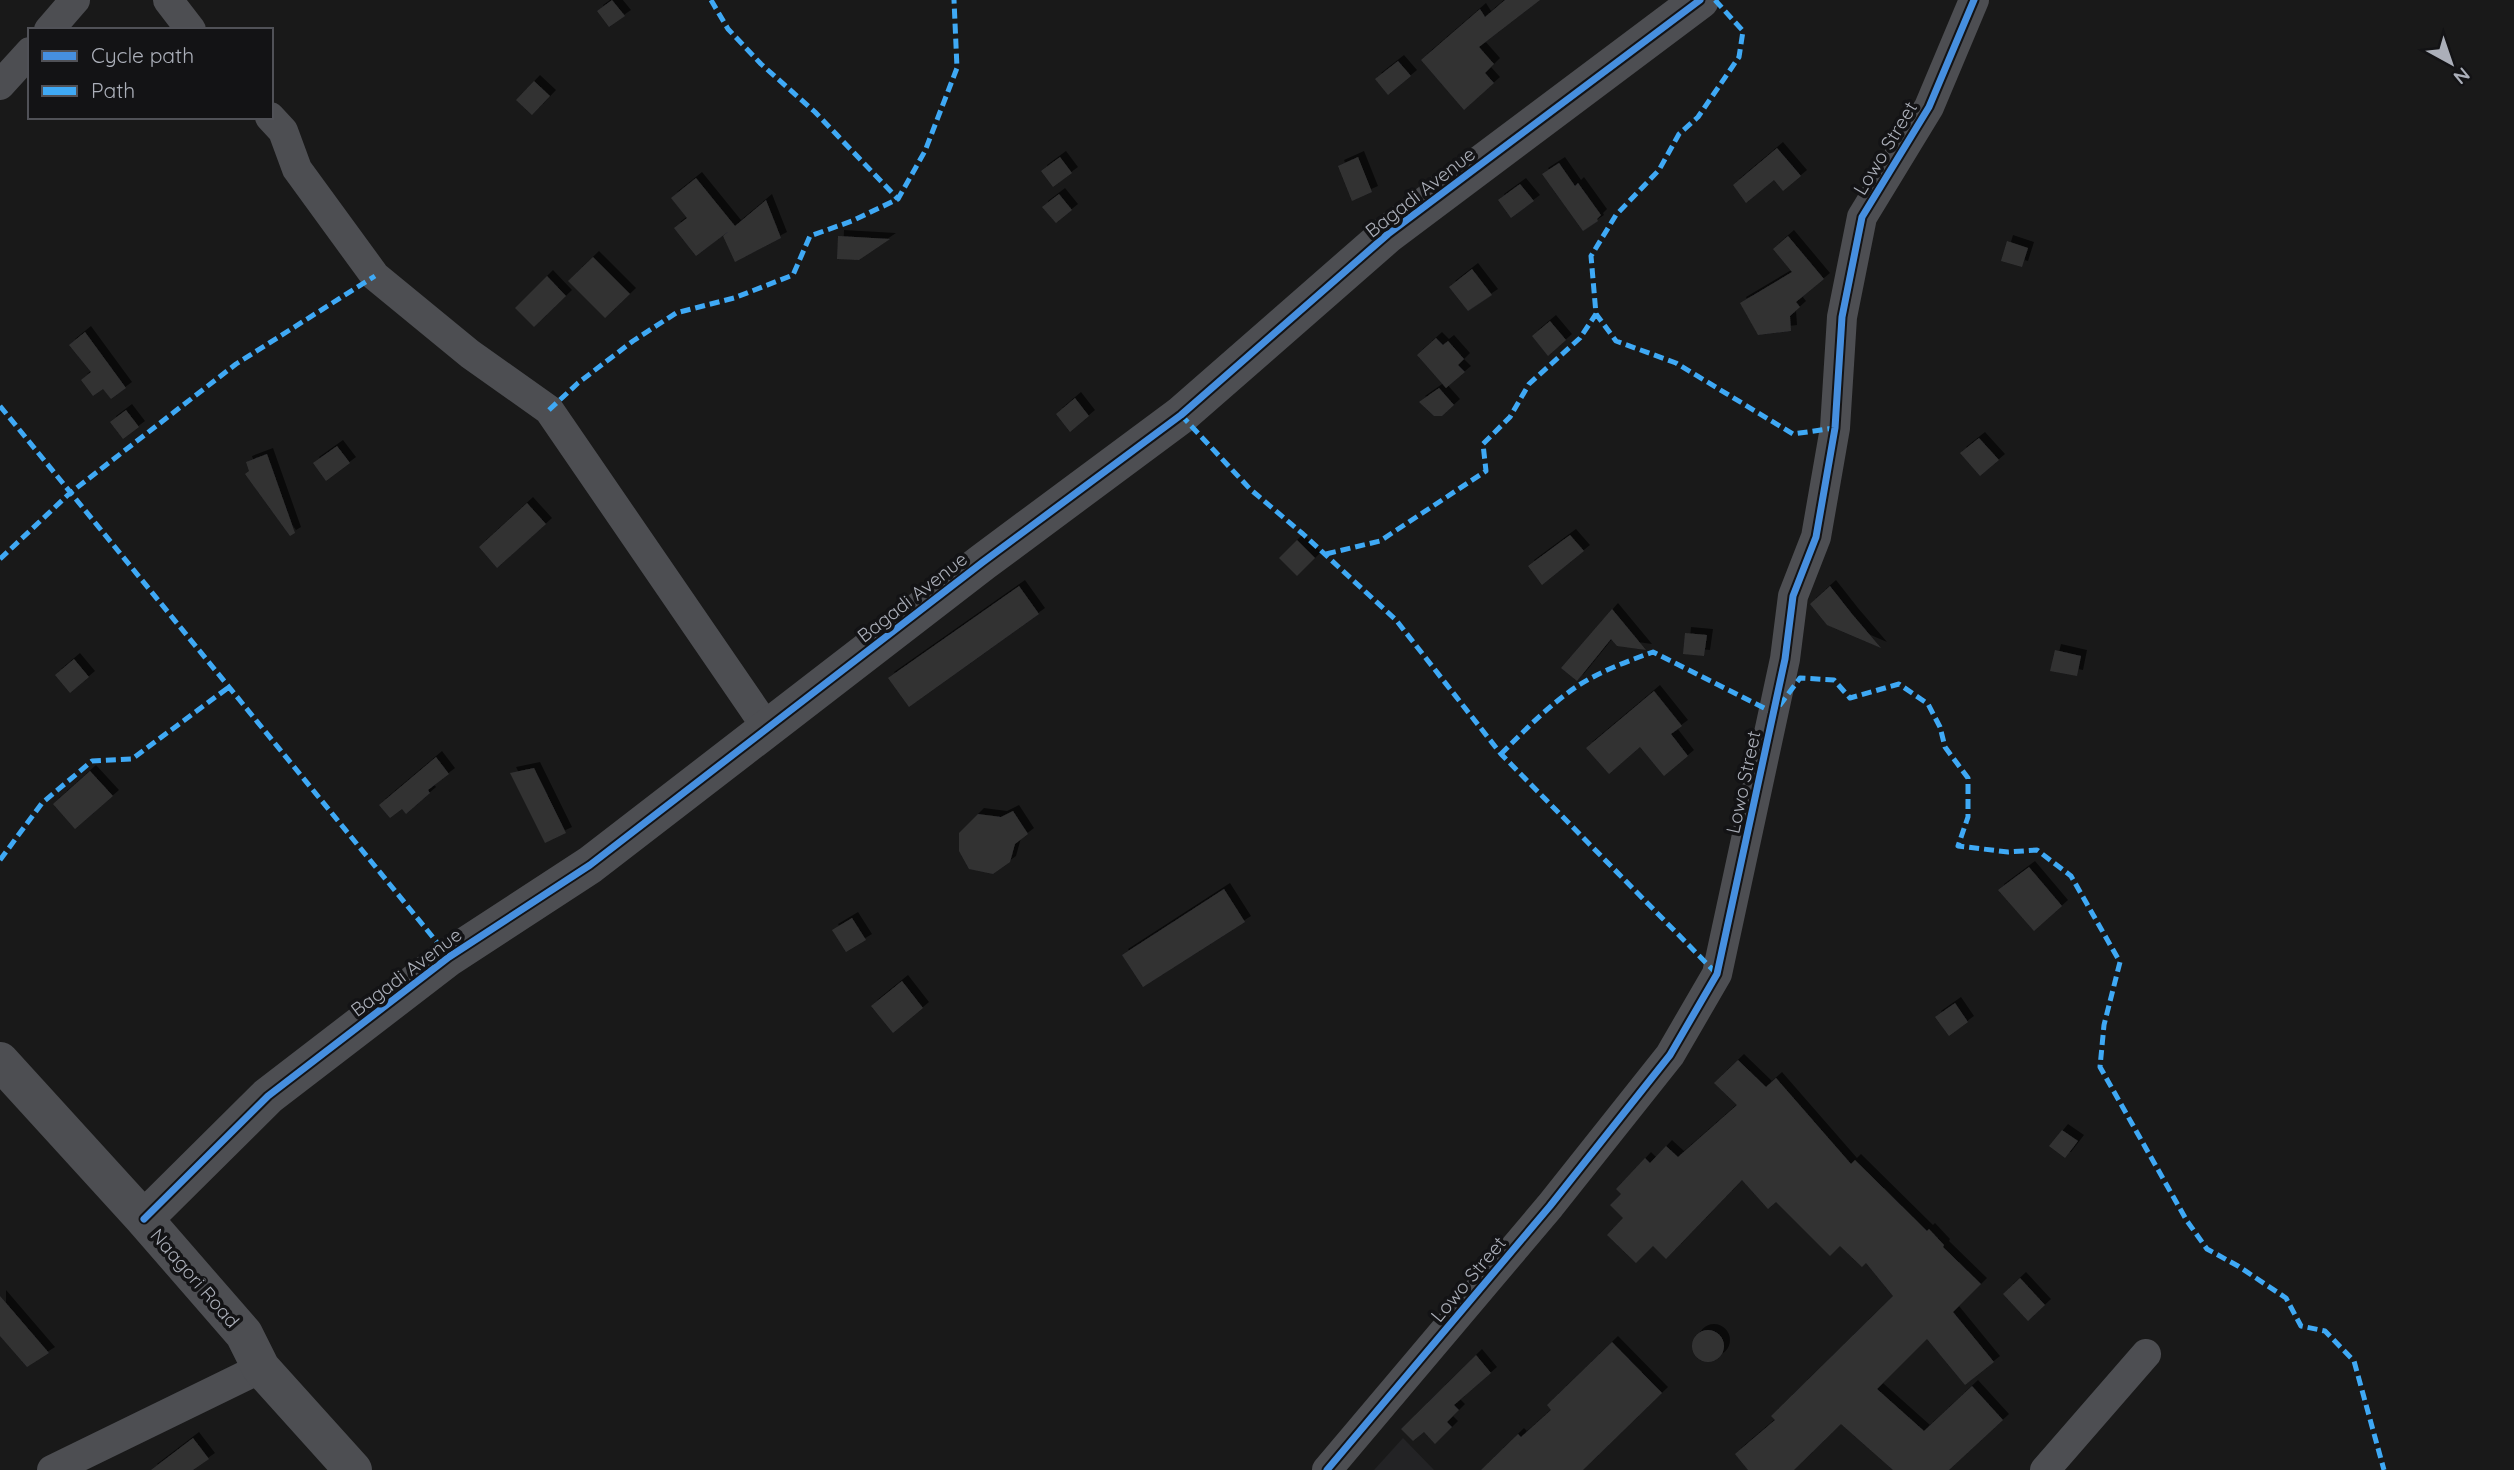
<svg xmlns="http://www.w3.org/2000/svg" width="2514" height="1470" viewBox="0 0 2514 1470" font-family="Quicksand,sans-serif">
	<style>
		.built { fill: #232325 }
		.building { fill: #323233; filter: url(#shadow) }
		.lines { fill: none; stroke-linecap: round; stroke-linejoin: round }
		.minor { stroke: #4d4e52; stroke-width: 30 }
		.tertiary { stroke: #4d4e52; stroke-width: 38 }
		.quiet { stroke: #3fa9f5; stroke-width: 5; stroke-dasharray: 10 5; stroke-linecap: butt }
		.cycleway-casing { stroke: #131315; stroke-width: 11 }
		.cycleway { stroke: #468fdf; stroke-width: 7 }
		.labels { text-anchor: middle; stroke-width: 7; stroke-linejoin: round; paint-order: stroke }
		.street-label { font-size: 19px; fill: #abafb9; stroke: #131315 }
	</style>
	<defs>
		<filter id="shadow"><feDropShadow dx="6" dy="-6" stdDeviation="0" flood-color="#0009"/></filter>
	</defs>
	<rect width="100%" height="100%" fill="#191919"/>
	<path class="built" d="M1403 1438 1434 1470H1374Z"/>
	<path class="building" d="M612 0 625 16 609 27 597 11Z
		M1505 0H1540L1479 47 1494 64 1485 73 1494 83 1464 110 1421 60 1480 9 1485 17Z
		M1398 61 1411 76 1388 95 1375 79Z
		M534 81 550 96 532 115 516 100Z
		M1777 148 1801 176 1783 191 1774 180 1746 203 1733 185Z
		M1060 157 1072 173 1053 187 1041 171Z
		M1358 157 1372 192 1352 201 1338 166Z
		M1559 163 1575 186 1578 183 1601 215 1597 219 1598 221 1583 231 1542 174Z
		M696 178 735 226 766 200 781 238 735 262 723 236 729 231 696 256 674 228 687 218 671 198Z
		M1520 184 1534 201 1511 218 1498 200Z
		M1059 194 1072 210 1056 223 1042 207Z
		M838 236 890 239 859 260 837 259Z
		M1788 236 1824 279 1796 302 1800 307 1790 316 1791 331 1758 335 1740 303 1792 272 1773 249Z
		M2007 241 2028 248 2022 267 2001 261Z
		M593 257 630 294 605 318 568 281Z
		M1472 269 1492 295 1468 311 1449 287Z
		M547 276 566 296 534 327 515 308Z
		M1550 321 1566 340 1548 356 1532 336Z
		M85 332 126 388 111 399 103 389 93 396 81 380 91 372 69 345Z
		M1436 338 1443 345 1448 341 1464 359 1458 365 1465 372 1446 388 1417 355Z
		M1439 388 1454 405 1442 416H1434L1419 402Z
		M1075 398 1089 416 1070 432 1056 414Z
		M126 410 139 427 123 439 110 422Z
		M1979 438 1999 460 1980 476 1960 453Z
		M337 446 350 463 326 481 313 463Z
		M267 454 295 533 290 536 245 474 249 471 246 462Z
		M527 503 546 524 497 568 479 547Z
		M1570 535 1584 551 1542 585 1528 566Z
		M1297 540 1315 558 1297 576 1279 558Z
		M1019 586 1039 614 909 707 888 678Z
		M1830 586 1852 614 1881 648 1827 625 1810 604Z
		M1612 609 1646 650 1617 646 1611 639 1577 681 1561 668Z
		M1685 633 1707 635 1704 656 1683 654Z
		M2055 650 2081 656 2077 676 2050 671Z
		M74 659 89 677 70 693 55 675Z
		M1654 691 1682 726 1671 734 1688 756 1664 776 1640 747 1609 774 1586 748Z
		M436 757 449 774 428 790 430 793 406 814 402 809 390 818 379 805Z
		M534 768 566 833 545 843 510 773Z
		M90 771 113 796 75 829 53 804Z
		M1013 811 1028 834 1015 844 1010 862 993 874 969 869 959 851V833L978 814 1001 817Z
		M2029 867 2062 906 2034 931 1998 890Z
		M1224 889 1245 922 1143 987 1122 955Z
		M852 918 866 940 846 952 832 930Z
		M902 981 923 1008 893 1033 871 1006Z
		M1955 1003 1968 1022 1949 1036 1935 1017Z
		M1738 1060 1766 1087 1776 1078 1851 1164 1855 1160 1927 1231 1929 1229 1944 1245 1943 1247 1981 1284 1953 1312 1994 1362 1965 1385 1927 1339 1877 1389 1924 1431 1972 1386 2003 1420 1949 1470H1893L1841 1424 1794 1470H1748L1735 1454 1775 1420 1771 1416 1893 1296 1866 1263 1862 1267 1840 1246 1830 1256 1776 1202 1768 1209 1742 1180 1666 1259 1653 1246 1636 1263 1607 1235 1623 1218 1610 1205 1621 1194 1616 1189 1645 1158 1650 1163 1666 1146 1678 1157 1737 1105 1714 1083Z
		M2062 1130 2078 1141 2065 1158 2049 1146Z
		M2020 1278 2045 1305 2028 1321 2003 1294Z
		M0 1296 49 1353 27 1367 0 1336Z
		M1692 1346a16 16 0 1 1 32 0a16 16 0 1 1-32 0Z
		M1612 1342 1662 1393 1583 1470H1481L1518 1434 1521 1437 1551 1410 1547 1405Z
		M1476 1355 1491 1373 1454 1405 1459 1410 1447 1422 1452 1427 1435 1444 1424 1432 1413 1441 1401 1429Z
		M193 1438 209 1459 193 1470H151Z"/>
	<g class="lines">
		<path class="minor" d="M168 0 191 30
			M49 30 75 0
			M0 85 30 52
			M270 117 283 131 297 169 375 276 470 354 549 410 767 728
			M52 1470 261 1368
			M1327 1470 1550 1206 1670 1055 1717 974 1785 659 1793 596 1816 537 1835 428 1842 317 1862 217 1929 107 1974 0
			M2045 1470 2146 1354"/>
		<path class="tertiary" d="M0 1061 144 1219 244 1334 261 1368 353 1470
			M144 1219 268 1096 449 957 590 865 983 562 1181 415 1388 234 1700 0"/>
		<path class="quiet" d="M711 0 728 29 761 64 815 112 898 199
			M1715 0 1743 31 1739 57 1698 117 1679 134 1659 170 1616 215 1591 256 1596 314 1616 341 1676 363 1793 434 1835 428
			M0 406 449 957
			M549 410 578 383 633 341 676 313 734 298 793 275 810 236 852 221 898 199 925 151 957 68 954 0
			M1181 415 1250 489 1303 534 1396 620 1501 754 1717 974
			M1326 554 1380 541 1486 471 1483 444 1510 417 1529 384 1580 338 1596 314
			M0 559 70 493 236 364 375 276
			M1501 754C1525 730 1550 704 1579 685 1601 671 1628 661 1653 652L1774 713 1800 678 1834 680 1850 698 1899 684 1928 704 1940 727 1945 747 1968 778V817L1958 846 2008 852 2037 850 2071 876 2120 962 2104 1025 2100 1067 2187 1221 2207 1249 2238 1266 2286 1298 2301 1326 2325 1331 2354 1361 2384 1470
			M0 860 42 803 92 761 132 759 229 687"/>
		<defs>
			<path id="cycleway" d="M144 1219 268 1096 449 957 590 865 983 562 1181 415 1388 234 1700 0
				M1327 1470 1550 1206 1670 1055 1717 974 1785 659 1793 596 1816 537 1835 428 1842 317 1862 217 1929 107 1974 0"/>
		</defs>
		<use href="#cycleway" class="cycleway-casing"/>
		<use href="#cycleway" class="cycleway"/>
	</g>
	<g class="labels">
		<g class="street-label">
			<text transform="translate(1885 148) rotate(-59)" y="7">Lowo Street</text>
			<text transform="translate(1420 192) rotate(-38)" y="7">Bagadi Avenue</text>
			<text transform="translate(912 597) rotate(-38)" y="7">Bagadi Avenue</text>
			<text transform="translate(1743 782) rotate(-78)" y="7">Lowo Street</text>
			<text transform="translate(406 972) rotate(-37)" y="7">Bagadi Avenue</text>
			<text transform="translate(195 1278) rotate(49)" y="7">Naagori Road</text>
			<text transform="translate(1468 1279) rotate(-50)" y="7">Lowo Street</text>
		</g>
	</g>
	<rect x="28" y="28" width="245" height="91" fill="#131315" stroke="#505157" stroke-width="2"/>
	<rect x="42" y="51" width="35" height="10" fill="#468fdf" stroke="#505157" stroke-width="2"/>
	<text x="91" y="63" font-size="21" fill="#abafb9">Cycle path</text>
	<rect x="42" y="86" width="35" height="10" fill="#3fa9f5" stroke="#505157" stroke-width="2"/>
	<text x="91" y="98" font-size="21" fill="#abafb9">Path</text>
	<g transform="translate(2451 63) rotate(140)" stroke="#131315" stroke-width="5" paint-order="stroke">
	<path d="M0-5L12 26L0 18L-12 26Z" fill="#abafb9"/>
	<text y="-10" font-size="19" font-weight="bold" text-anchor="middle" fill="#abafb9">N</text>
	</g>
</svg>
